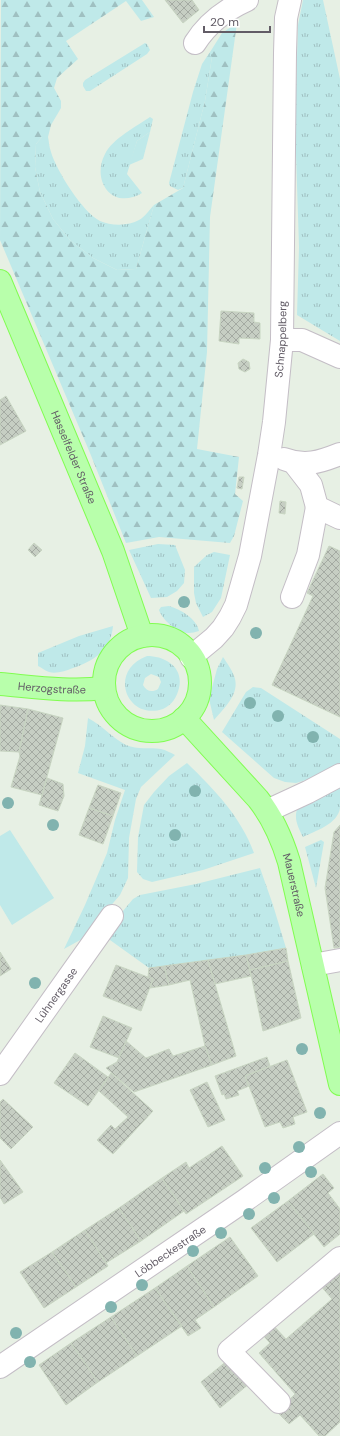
<svg xmlns="http://www.w3.org/2000/svg" width="340" height="1436" viewBox="0 0 340 1436" font-family="'DM Sans',sans-serif">
	<style>
		.grass { fill: url(#grass-tufts); fill-rule: evenodd }
		.forest { fill: url(#forest-firs) }
		.park { fill: #bfe9e9 }
		.building { fill: url(#building-cross-hatch); stroke: #c8d5c2 }
		.lines { fill: none; stroke-linecap: round; stroke-linejoin: round }
		.minor-casing { stroke: #c4bec6; stroke-width: 24 }
		.major-casing { stroke: #81fd51; stroke-width: 24 }
		.minor { stroke: #fff; stroke-width: 22 }
		.major { stroke: #b8ffab; stroke-width: 22 }
		.tree { fill: #81b3af }
		.labels { text-anchor: middle; stroke-width: 3; stroke-linejoin: round; paint-order: stroke }
		.street-label { font-size: 11px; fill: #625c66; stroke: #fff }
	</style>
	<defs>
		<pattern id="grass-tufts" width="24" height="20" patternUnits="userSpaceOnUse"><rect width="24" height="20" fill="#bfe9e9"/><path d="M3 7l-1-3M5 7V3M7 7l1-3M15 17l-1-3M17 17v-4M19 17l1-3" fill="none" stroke="#9fc0c1"/></pattern>
		<pattern id="forest-firs" width="22" height="20" patternUnits="userSpaceOnUse"><rect width="22" height="20" fill="#bfe9e9"/><path d="M5 1l3.5 6h-7zM16 11l3.5 6h-7z" fill="#9fc0c1"/></pattern>
		<pattern id="building-cross-hatch" width="8" height="8" patternUnits="userSpaceOnUse"><rect width="8" height="8" fill="#c6cec3"/><path d="M0 0l8 8M0 8l8-8" fill="none" stroke="#a4aaa2"/></pattern>
	</defs>
	<rect width="100%" height="100%" fill="#e7f0e4"/>
	<path class="grass" d="M303 0H323L340 79V341L297 315 299 247 295 123 298 25Z
		M145 43 147 44 150 50 147 54 90 91H86L83 86V83L85 80Z
		M212 49V57L205 101 183 188 178 190 170 186 169 183 193 92 202 64Z
		M150 117 153 119 150 132 137 141 127 174 142 193C112 211 91 180 105 154 112 139 137 126 150 117Z
		M42 137H48C49 141 49 147 51 152 56 170 83 213 100 221 111 226 129 226 139 220 145 217 149 210 154 205L136 269 117 270 93 258 70 240 53 219 40 192 35 167 36 144Z
		M158 544 175 545 185 570 184 583 177 591 167 597 151 598 129 550Z
		M214 552 230 555 221 598 212 612 203 617 196 603 194 593V567L207 555Z
		M169 606C180 609 197 619 199 631 185 636 176 631 166 621 163 617 160 614 159 610L161 607Z
		M113 626C111 650 94 661 73 668 66 671 56 674 49 672 45 671 41 667 38 666V653L79 636Z
		M147 656C165 656 184 667 179 688 177 697 172 705 163 709 127 721 107 671 147 656ZM151 674 159 677 161 682 158 689C152 693 146 691 143 685L145 678Z
		M223 657C227 663 232 670 234 676 241 693 224 708 214 720L209 699 217 669Z
		M253 687 261 688 340 739V763L306 780 296 783 285 782 274 778 222 732 246 692Z
		M88 718C102 725 112 738 126 745 138 750 149 747 161 749 166 750 171 753 175 755L141 787 136 799 129 838 128 878 120 895 82 939 64 949 85 905 107 853 115 820 125 790 78 773 85 746Z
		M187 763C214 789 241 817 254 853L203 870 152 882 143 879 137 872 138 837 144 805 154 792 169 776Z
		M340 788C340 795 340 802 340 808 338 824 315 831 303 837 298 827 293 818 298 807Z
		M321 840 324 842 316 888 305 847Z
		M260 868 273 905 286 948 249 955 149 968 103 935 133 899 140 895 196 884Z"/>
	<path class="forest" d="M1 0H142L154 17 141 21 126 1 66 41 78 59 57 78 54 88 61 101V108L51 125 48 137H42L36 144 35 167 40 192 53 219 70 240 93 258 117 270 136 269 154 205 183 188 205 101 212 57V49L222 33 237 23 210 217 207 352 197 449 239 457 235 494 243 501 234 536 230 543 159 537 126 543 90 453 0 240Z"/>
	<path class="park" d="M150 132 143 159 129 165 137 141Z
		M10 830 54 898 12 925 0 905V836Z"/>
	<path class="building" d="M165 0H192L199 10 183 23Z
		M221 311 254 313V322L260 323V339L239 338V344L219 341Z
		M243 359 249 362 250 369 245 372 239 369 238 363Z
		M6 396 26 431 0 445V400Z
		M239 477H244L242 489 237 488Z
		M280 501 286 502 285 514 279 513Z
		M34 543 42 550 35 557 28 550Z
		M329 546 340 551V717L272 685 313 596 307 593Z
		M0 705 28 709 19 752 0 751Z
		M28 709 63 718 42 795 11 787 20 756 19 752Z
		M47 778 63 784 64 796 58 811 39 805Z
		M98 785 121 793 113 816 89 808Z
		M89 808 113 816 103 844 79 835Z
		M340 825V947L334 948 325 888 334 832Z
		M286 948 288 961 250 970 246 955Z
		M0 952 11 969 0 976Z
		M246 955 251 976 215 984 208 960Z
		M208 960 236 1056 212 1065 205 1046 190 980 169 985 164 966Z
		M288 961 301 1018 263 1031 250 970Z
		M116 965 153 979 141 1011 103 996Z
		M164 966 169 985 150 988 153 979 148 977 149 968Z
		M103 1016 132 1028 119 1058 90 1047Z
		M126 1041 146 1058 169 1049 173 1056 205 1046 212 1065 134 1092 106 1068 117 1062Z
		M75 1053 108 1077 88 1106 54 1083Z
		M267 1057 270 1066 245 1076 249 1086 237 1091 239 1095 226 1099 224 1094 222 1095 215 1076Z
		M287 1060 307 1112 293 1117 295 1124 283 1128 280 1122 265 1127 245 1076Z
		M111 1073 153 1111 113 1154 97 1140 111 1125 115 1129 128 1117 99 1091Z
		M207 1082 225 1120 208 1127 190 1090Z
		M3 1099 33 1127 11 1149 0 1138V1102Z
		M222 1146 243 1176 186 1214 162 1178 186 1162 189 1168Z
		M0 1160 23 1192 4 1204 0 1197Z
		M323 1174 334 1188 328 1193 340 1209V1234L324 1247 288 1201Z
		M162 1178 184 1211 141 1241 119 1208Z
		M288 1201 314 1234 277 1262 251 1228Z
		M119 1208 141 1241 106 1263 85 1230Z
		M85 1230 108 1266 76 1287 52 1252Z
		M230 1237 258 1276 214 1307 187 1266Z
		M52 1252 76 1287 44 1308 20 1272Z
		M187 1266 214 1307 195 1320 201 1328 188 1336 155 1288Z
		M340 1267V1422L325 1436H319L300 1415 289 1424 277 1412 295 1394 259 1353 270 1343 261 1333 271 1323 286 1339 332 1299 320 1285Z
		M155 1288 182 1326 137 1356 111 1317Z
		M111 1317 137 1356 98 1382 71 1343Z
		M71 1343 98 1382 66 1405 39 1365Z
		M228 1360 250 1383 220 1408 201 1382Z"/>
	<g class="lines">
		<defs>
			<g id="minor">
				<path d="M195 43C207 24 227 9 247 0"/>
				<path d="M282 340H302L340 357"/>
				<path d="M284 459C305 467 320 462 340 454"/>
				<path d="M294 463 311 485 317 507 340 518"/>
				<path d="M292 597 308 555 317 507"/>
				<path id="s1" d="M191 657 214 638 223 628 230 617 236 605 250 556 269 455 274 422 282 340 285 53 286 18 290 0"/>
				<path d="M267 811 308 792 340 775"/>
				<path d="M313 965 340 960"/>
				<path id="s2" d="M0 1074 112 916"/>
				<path id="s3" d="M0 1367 244 1201 340 1133"/>
				<path d="M279 1402 229 1351 340 1258"/>
			</g>
			<g id="major">
				<path id="s4" d="M0 281 113 551 142 636"/>
				<circle cx="152" cy="683" r="48"/>
				<path id="s5" d="M0 684C35 687 69 692 104 688"/>
				<path id="s6" d="M184 718 258 799C273 818 282 839 289 862L340 1084"/>
			</g>
		</defs>
		<use href="#minor" class="minor-casing"/>
		<use href="#major" class="major-casing"/>
		<use href="#minor" class="minor"/>
		<use href="#major" class="major"/>
	</g>
	<g class="tree">
		<circle cx="184" cy="602" r="6"/>
		<circle cx="256" cy="633" r="6"/>
		<circle cx="250" cy="703" r="6"/>
		<circle cx="278" cy="716" r="6"/>
		<circle cx="313" cy="737" r="6"/>
		<circle cx="195" cy="791" r="6"/>
		<circle cx="8" cy="803" r="6"/>
		<circle cx="53" cy="825" r="6"/>
		<circle cx="175" cy="835" r="6"/>
		<circle cx="35" cy="983" r="6"/>
		<circle cx="302" cy="1049" r="6"/>
		<circle cx="320" cy="1113" r="6"/>
		<circle cx="299" cy="1147" r="6"/>
		<circle cx="265" cy="1168" r="6"/>
		<circle cx="311" cy="1172" r="6"/>
		<circle cx="274" cy="1198" r="6"/>
		<circle cx="249" cy="1214" r="6"/>
		<circle cx="221" cy="1233" r="6"/>
		<circle cx="193" cy="1251" r="6"/>
		<circle cx="142" cy="1285" r="6"/>
		<circle cx="111" cy="1307" r="6"/>
		<circle cx="16" cy="1333" r="6"/>
		<circle cx="30" cy="1362" r="6"/>
	</g>
	<g class="labels">
		<g class="street-label">
			<text dy="4" stroke="none"><textPath href="#s1" startOffset="340">Schnappelberg</textPath></text>
			<text dy="4" stroke="none"><textPath href="#s4" startOffset="191">Hasselfelder Straße</textPath></text>
			<text dy="4" stroke="none"><textPath href="#s5" startOffset="52">Herzogstraße</textPath></text>
			<text dy="4" stroke="none"><textPath href="#s6" startOffset="204">Mauerstraße</textPath></text>
			<text dy="4" stroke="none"><textPath href="#s2" startOffset="97">Lühnergasse</textPath></text>
			<text dy="4" stroke="none"><textPath href="#s3" startOffset="206">Löbbeckestraße</textPath></text>
		</g>
	</g>
	<path d="M204 26v6h66v-6" fill="none" stroke="#625c66" stroke-width="2"/>
	<text x="210" y="26" font-size="12" fill="#625c66" stroke="#ffffff" stroke-width="3" paint-order="stroke">20 m</text>
</svg>
